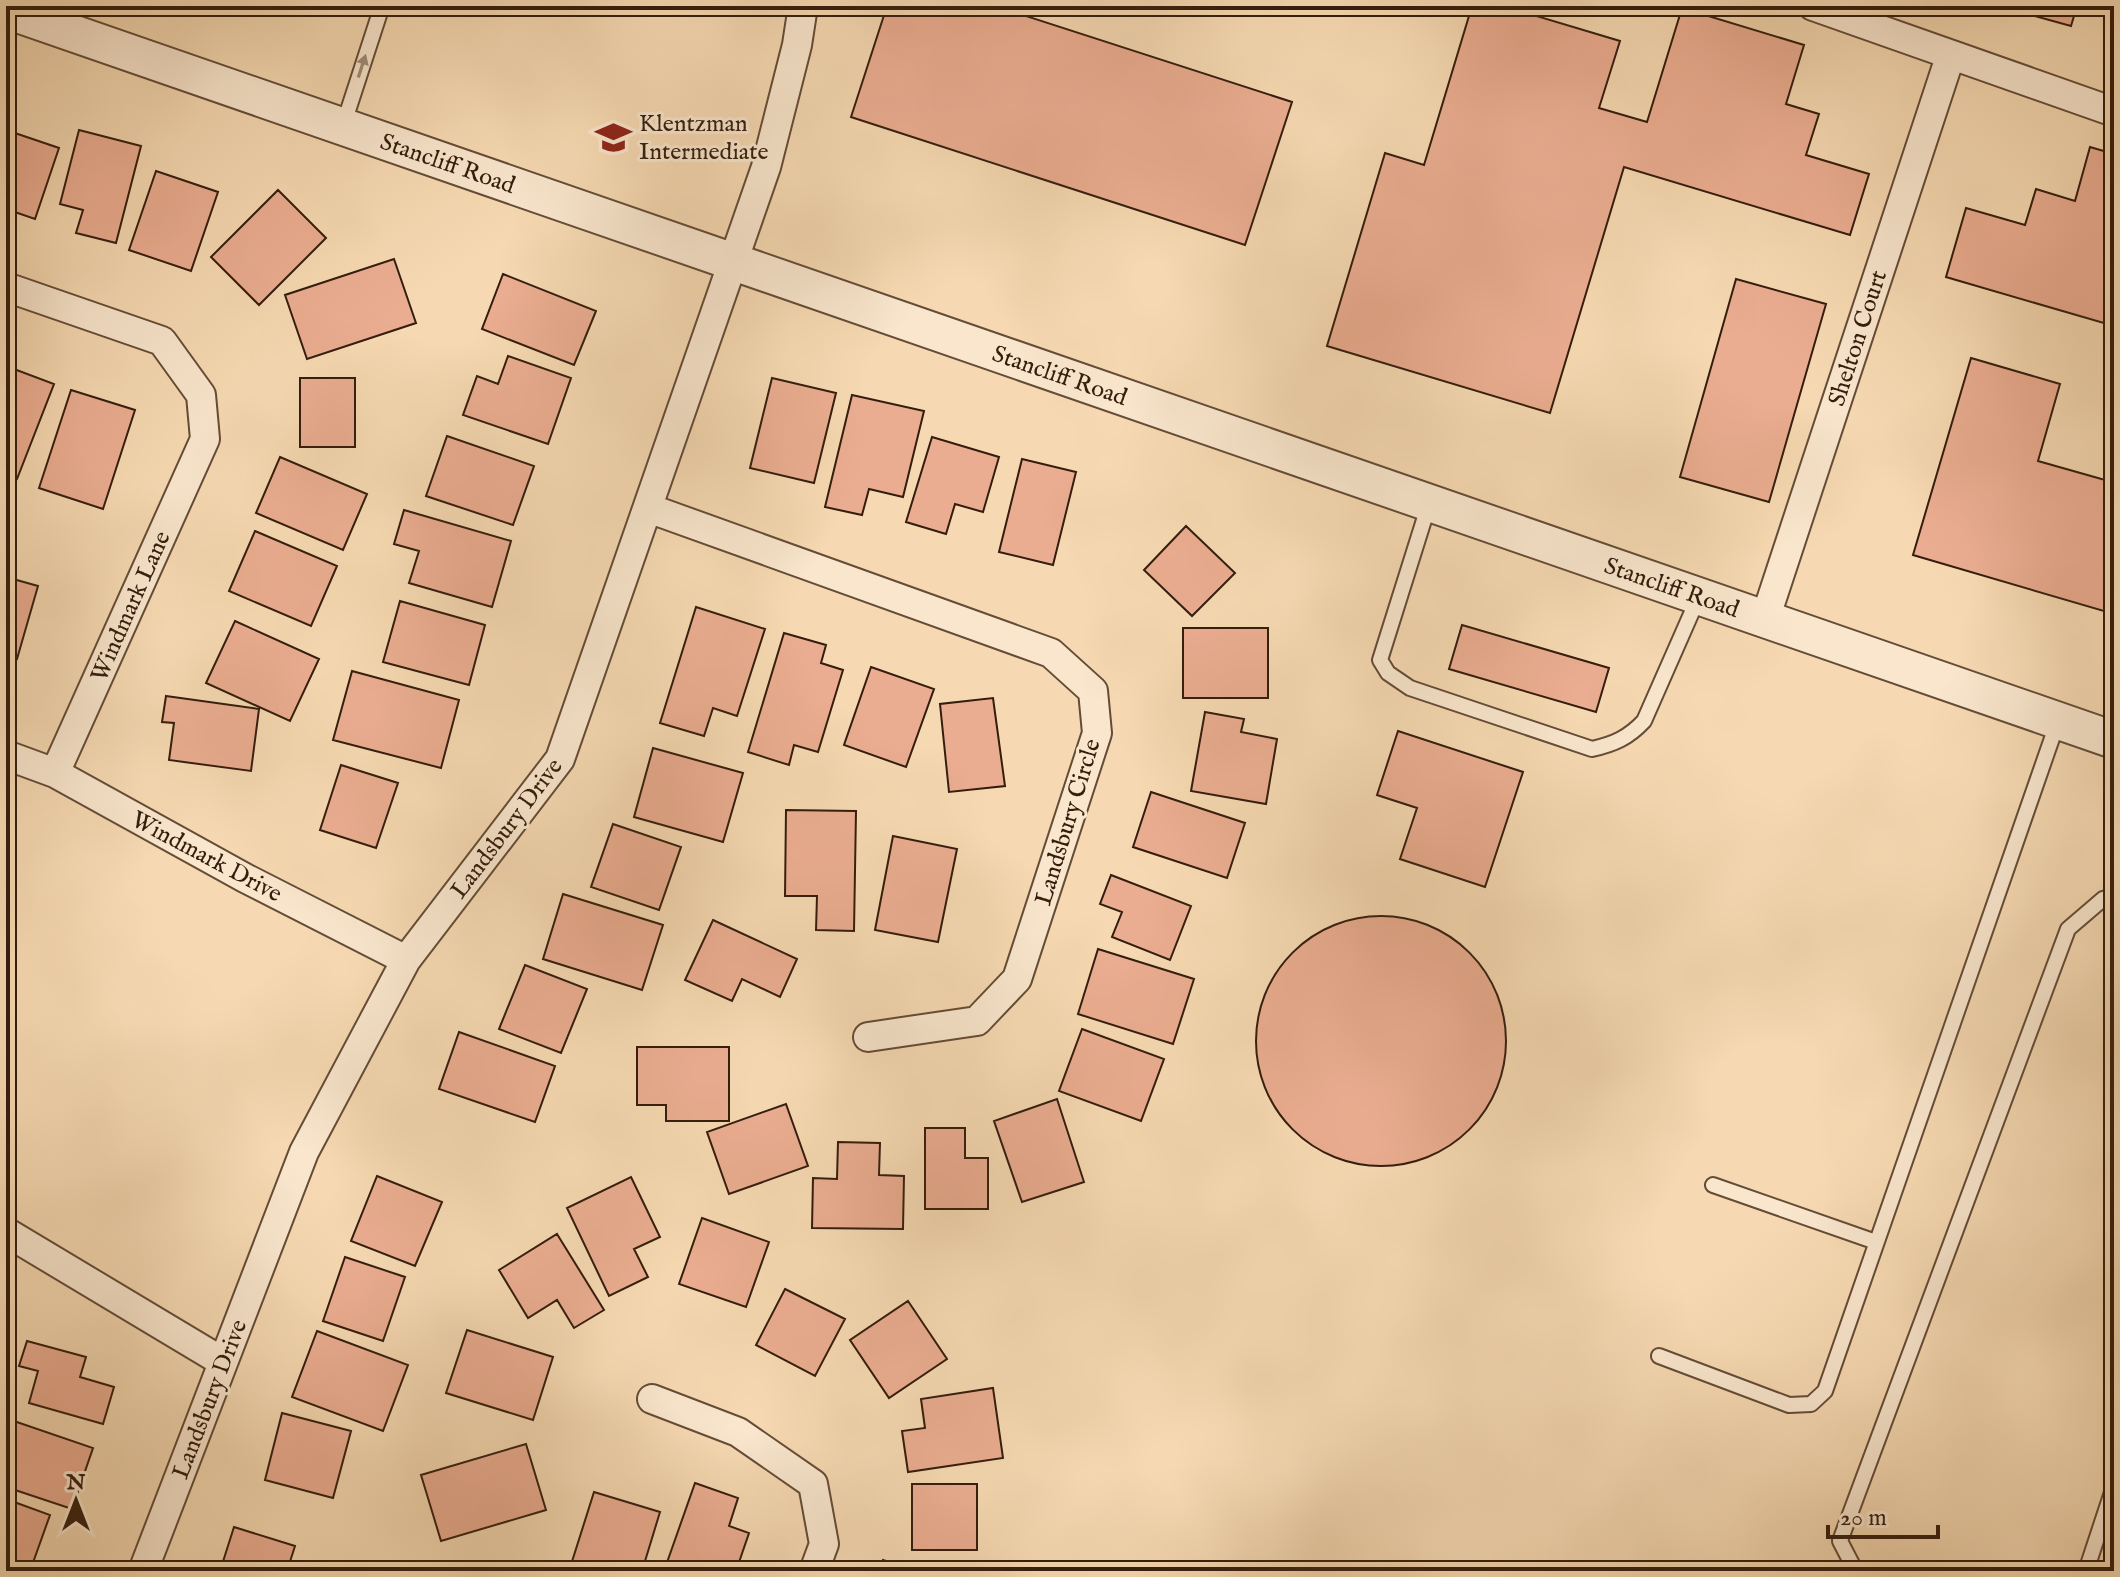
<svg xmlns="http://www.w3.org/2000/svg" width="2120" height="1577" viewBox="0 0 2120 1577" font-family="'IM FELL English',serif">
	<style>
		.building { fill: #ebad91; stroke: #341d0d; stroke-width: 2 }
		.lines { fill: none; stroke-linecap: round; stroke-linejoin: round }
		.service-casing { stroke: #644c36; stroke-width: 18 }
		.minor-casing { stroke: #644c36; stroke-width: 32 }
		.tertiary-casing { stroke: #644c36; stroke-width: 40 }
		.service { stroke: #f9e6cd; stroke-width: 14 }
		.minor { stroke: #f9e6cd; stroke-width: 28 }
		.tertiary { stroke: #f9e6cd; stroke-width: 36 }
		.oneway { fill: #a08c77 }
		.labels { text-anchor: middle; stroke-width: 6; stroke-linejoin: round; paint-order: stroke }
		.poi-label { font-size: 24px; fill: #341d0d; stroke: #f9e6cd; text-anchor: start }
		.street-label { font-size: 24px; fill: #341d0d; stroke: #f9e6cd }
	</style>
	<rect width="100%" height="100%" fill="#f6d9b2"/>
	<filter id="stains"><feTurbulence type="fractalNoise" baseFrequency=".0025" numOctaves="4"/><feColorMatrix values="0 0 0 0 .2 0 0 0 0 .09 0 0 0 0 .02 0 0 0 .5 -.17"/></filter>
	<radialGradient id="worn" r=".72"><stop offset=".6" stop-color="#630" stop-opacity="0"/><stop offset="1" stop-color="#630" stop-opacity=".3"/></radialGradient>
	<path class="building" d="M887 6H995L1292 102 1245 245 851 117Z
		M1472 6H1503L1620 41 1599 108 1647 122 1682 8 1804 45 1786 104 1819 114 1806 155 1869 174 1850 235 1624 167 1550 413 1327 346 1385 153 1424 165Z
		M2026 6H2077L2071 26 2024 13Z
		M6 130 59 148 35 219 6 209Z
		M79 130 141 146 116 243 76 233 83 210 60 204Z
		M2090 147 2114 154V326L1946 277 1966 208 2025 225 2036 189 2075 201Z
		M156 171 218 192 191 271 129 250Z
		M278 190 326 238 259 305 211 257Z
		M394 259 416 323 307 359 285 295Z
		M503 274 596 311 574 365 482 329Z
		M1736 279 1826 304 1769 502 1680 477Z
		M508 356 571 378 548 444 463 415 477 376 498 384Z
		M1971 358 2060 384 2038 461 2105 480 2114 450V614L1913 555Z
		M6 366 54 384 17 479 6 474Z
		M300 378H355V447H300Z
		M772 378 836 393 814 483 750 468Z
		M71 390 135 410 103 509 39 488Z
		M852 395 924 411 903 497 869 489 862 515 825 507Z
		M447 436 534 466 513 525 426 496Z
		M932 437 999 457 983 512 955 504 946 534 906 522Z
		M280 457 367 494 343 550 256 513Z
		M1022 459 1076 472 1053 565 999 552Z
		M404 510 511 541 492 607 409 583 419 551 394 544Z
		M1186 526 1235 573 1192 616 1144 570Z
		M255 531 337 566 311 626 229 591Z
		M6 577 38 586 17 659 6 656Z
		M400 601 485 625 469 685 383 662Z
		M696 607 765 629 737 716 713 708 704 736 660 723Z
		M235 621 319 659 290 721 206 683Z
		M1462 625 1609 668 1596 712 1449 669Z
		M1183 628H1268V698H1183Z
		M784 633 826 645 821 663 843 670 818 752 794 745 789 765 748 752Z
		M871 667 934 689 906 767 844 745Z
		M352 671 459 700 441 768 333 740Z
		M166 696 259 709 251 771 169 760 174 723 162 722Z
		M993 698 1005 786 949 792 940 704Z
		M1205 712 1244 719 1241 732 1277 739 1266 804 1191 791Z
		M1398 731 1523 772 1485 887 1400 859 1417 808 1377 795Z
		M653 748 743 773 723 842 634 817Z
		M341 765 398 783 376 848 320 830Z
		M1151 792 1245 823 1227 878 1133 847Z
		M786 810 856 811 854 931 816 930 817 896H785Z
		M613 824 681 847 659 910 591 887Z
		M893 836 957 849 938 942 875 930Z
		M1111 875 1191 906 1170 960 1112 937 1122 912 1100 904Z
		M563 894 663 925 642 990 543 959Z
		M1256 1041a125 125 0 1 1 250 0a125 125 0 1 1-250 0Z
		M713 920 797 959 780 997 742 979 732 1001 685 980Z
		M1098 949 1194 979 1173 1044 1078 1014Z
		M525 965 587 989 561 1053 499 1029Z
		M1082 1029 1164 1059 1141 1121 1059 1091Z
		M459 1032 555 1066 535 1122 439 1089Z
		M637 1047H729V1121H666V1105H637Z
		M1057 1099 1084 1182 1022 1202 994 1121Z
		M786 1104 808 1166 729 1194 707 1132Z
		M925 1128H965V1158H988V1209H925Z
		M838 1142 880 1143 879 1175 904 1176 903 1229 812 1228 813 1178 837 1179Z
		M377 1176 442 1202 415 1266 351 1241Z
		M631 1177 660 1237 634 1249 648 1277 609 1296 567 1208Z
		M702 1218 769 1242 746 1307 679 1284Z
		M557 1234 604 1310 574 1328 557 1300 528 1318 499 1270Z
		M345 1257 405 1277 383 1341 323 1321Z
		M785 1289 845 1319 815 1376 756 1345Z
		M908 1301 947 1359 889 1398 850 1340Z
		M467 1330 553 1357 533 1420 446 1393Z
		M317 1331 408 1365 383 1431 292 1397Z
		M27 1341 86 1357 80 1377 114 1387 103 1424 29 1403 38 1371 19 1366Z
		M993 1388 1003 1458 908 1472 902 1431 925 1428 921 1399Z
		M282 1413 351 1431 333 1498 265 1480Z
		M8 1419 93 1448 72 1509 6 1487Z
		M526 1444 546 1510 441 1541 421 1475Z
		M695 1483 738 1498 729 1526 749 1533 736 1571H664Z
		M912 1484H977V1550H912Z
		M594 1492 660 1512 642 1571H569Z
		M6 1499 50 1515 30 1571H6Z
		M234 1527 295 1546 287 1571H220Z
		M883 1560 915 1571H879Z"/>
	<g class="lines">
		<defs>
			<path id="service" d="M343 126 382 6
				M1429 504 1380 660 1388 673 1410 688 1592 749C1614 744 1628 738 1644 721L1699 596
				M1713 1185 1876 1242
				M1659 1356 1789 1405 1811 1404 1825 1391 2058 721
				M1863 1571 1854 1568 1840 1541 2068 929 2103 899 2114 896
				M2086 1571 2114 1486"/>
			<path id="minor" d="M1813 6 2114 112
				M6 287 162 341 201 395 205 439 55 773
				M648 508 1051 653 1093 691 1097 733 1017 979 977 1021 868 1037
				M1765 619 1950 57
				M6 755 55 773 245 878 406 960
				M6 1232 223 1362
				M652 1399 738 1432 813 1484 824 1544 814 1571
				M143 1571 304 1152 406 960 560 759 766 167 797 45 803 6"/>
			<path id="tertiary" d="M6 10 2114 740"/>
		</defs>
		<use href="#service" class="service-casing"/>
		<use href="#minor" class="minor-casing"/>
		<use href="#tertiary" class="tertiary-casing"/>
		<use href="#service" class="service"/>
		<use href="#minor" class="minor"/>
		<use href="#tertiary" class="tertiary"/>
	</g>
	<defs><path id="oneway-solid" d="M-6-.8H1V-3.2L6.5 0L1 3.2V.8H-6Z" transform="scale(2)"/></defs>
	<use class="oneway" href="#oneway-solid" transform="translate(362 66) rotate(-72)"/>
	<defs>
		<symbol id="school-bare" viewBox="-9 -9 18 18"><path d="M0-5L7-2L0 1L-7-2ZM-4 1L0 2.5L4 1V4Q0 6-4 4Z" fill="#8f2418" stroke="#f9e6cd" stroke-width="2.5" paint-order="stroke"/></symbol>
	</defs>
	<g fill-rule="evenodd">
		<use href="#school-bare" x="588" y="112" width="51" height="51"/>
	</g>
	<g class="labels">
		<g class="poi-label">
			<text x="639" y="131">Klentzman<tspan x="639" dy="28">Intermediate</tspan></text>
		</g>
		<g class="street-label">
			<text transform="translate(448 163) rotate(19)" y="8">Stancliff Road</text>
			<text transform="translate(1857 338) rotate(-72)" y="8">Shelton Court</text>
			<text transform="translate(1060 375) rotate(19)" y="8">Stancliff Road</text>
			<text transform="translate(1672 587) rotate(19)" y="8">Stancliff Road</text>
			<text transform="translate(130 606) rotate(-66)" y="8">Windmark Lane</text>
			<text transform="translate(1067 822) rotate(-73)" y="8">Landsbury Circle</text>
			<text transform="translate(506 828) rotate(-53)" y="8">Landsbury Drive</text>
			<text transform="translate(207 856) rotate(28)" y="8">Windmark Drive</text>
			<text transform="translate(209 1399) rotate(-69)" y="8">Landsbury Drive</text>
		</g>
	</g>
	<rect width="2120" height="1577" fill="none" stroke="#f6d9b2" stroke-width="32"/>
	<rect x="8" y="8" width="2104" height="1561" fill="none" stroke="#341d0d" stroke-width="4"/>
	<rect x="16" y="16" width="2088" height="1545" fill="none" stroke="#341d0d" stroke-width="2"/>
	<g transform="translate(76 1501)" stroke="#f9e6cd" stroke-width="6" paint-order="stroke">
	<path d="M0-6L14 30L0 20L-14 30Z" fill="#341d0d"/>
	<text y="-12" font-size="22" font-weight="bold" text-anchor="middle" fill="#341d0d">N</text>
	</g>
	<path d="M1828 1525v12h110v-12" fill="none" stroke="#341d0d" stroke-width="4"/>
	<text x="1840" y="1525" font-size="24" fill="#341d0d" stroke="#f9e6cd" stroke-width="6" paint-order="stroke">20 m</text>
	<rect width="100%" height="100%" filter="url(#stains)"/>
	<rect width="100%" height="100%" fill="url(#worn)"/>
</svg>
